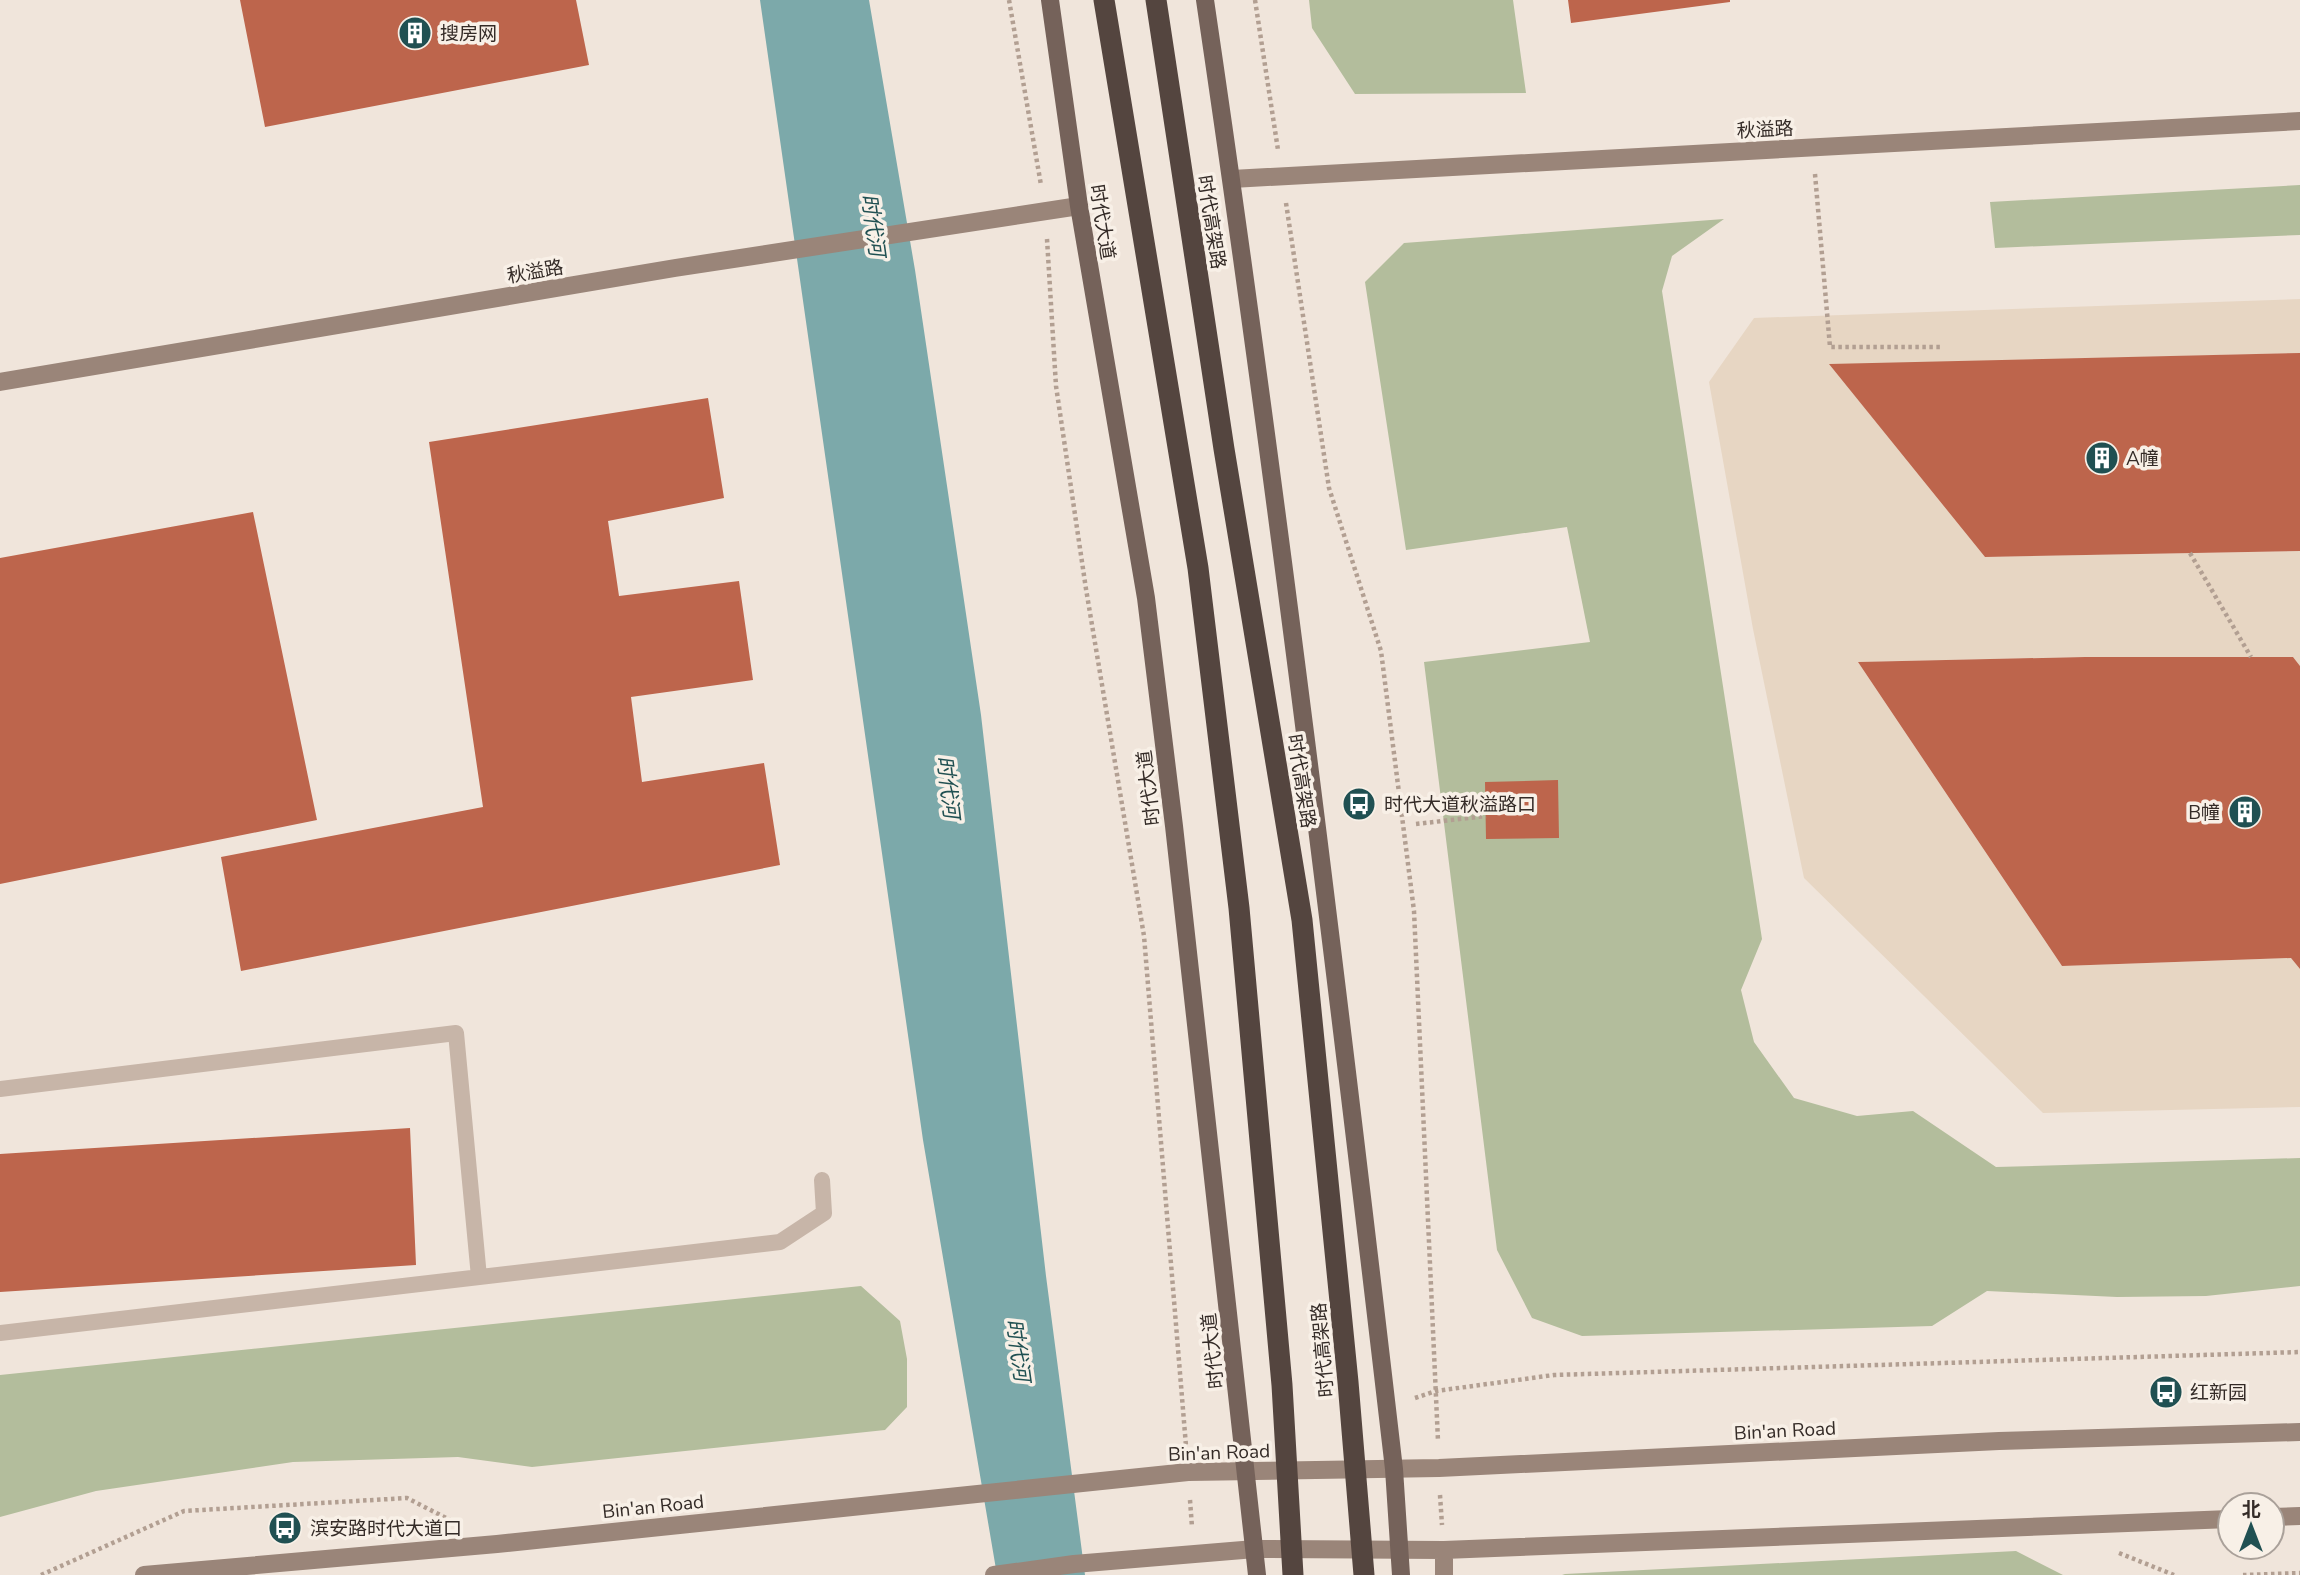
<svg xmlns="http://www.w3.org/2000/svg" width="2300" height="1575" viewBox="0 0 2300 1575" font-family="'Nunito Sans','Noto Sans SC',sans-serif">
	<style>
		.green { fill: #b3bd9c }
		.plaza { fill: #e7d6c3 }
		.water { fill: #7ca9aa }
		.building { fill: #bd654c }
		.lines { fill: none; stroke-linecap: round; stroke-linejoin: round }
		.path { stroke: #b29f92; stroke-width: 4.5; stroke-dasharray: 3.5 3.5; stroke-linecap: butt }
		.lane { stroke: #c7b5a8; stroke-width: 16 }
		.secondary { stroke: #9a8579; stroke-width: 18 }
		.primary { stroke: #75625a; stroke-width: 18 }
		.highway-bridge { stroke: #54453f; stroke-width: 21 }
		.labels { text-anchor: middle; stroke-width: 7; stroke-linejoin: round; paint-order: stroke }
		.poi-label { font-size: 19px; fill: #342b27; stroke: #f8f0e7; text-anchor: start }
		.street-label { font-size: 19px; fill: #342b27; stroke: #f8f0e7 }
		.water-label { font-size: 21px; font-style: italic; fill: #205052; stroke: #f8f0e7 }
	</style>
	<rect width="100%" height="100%" fill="#f0e5db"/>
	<path class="green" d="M1309 0H1513L1526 93 1355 94 1312 28Z
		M2300 185V235L1995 248 1990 202Z
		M1724 219 1672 256 1662 291 1762 939 1741 990 1754 1042 1794 1098 1857 1116 1913 1111 1996 1167 2300 1158V1286L2206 1296 2117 1297 1987 1291 1932 1326 1582 1336 1532 1318 1497 1250 1424 662 1590 642 1567 527 1406 550 1365 282 1404 243Z
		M861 1286 900 1321 907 1359V1407L885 1430 532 1467 458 1457 293 1462 96 1491 0 1517V1375Z
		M2016 1551 2063 1575H1562L1565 1574Z"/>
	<path class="plaza" d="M2300 299V353L1830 365 1985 557 2300 551V666L2293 657H2085L1858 662 2062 966 2291 958 2300 969V1107L2043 1113 1804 878 1753 629 1709 382 1754 318Z"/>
	<path class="water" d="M760 0H869L915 270 981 715 1046 1276 1085 1575H997L923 1140Z"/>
	<path class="building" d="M240 0H576L589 65 265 127Z
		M1568 0H1730V2L1571 23Z
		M2300 353V551L1985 557 1829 364Z
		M708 398 724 498 608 521 619 596 739 581 753 680 631 697 642 782 764 763 780 865 241 971 221 857 483 807 429 442Z
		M253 512 317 820 0 884V558Z
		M2085 657H2293L2300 666V969L2291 958 2062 966 1858 662Z
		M1558 780 1559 838 1486 839 1485 782Z
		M410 1128 416 1265 0 1292V1154Z"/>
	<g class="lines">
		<path class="path" d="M1009 0 1041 185
			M1255 0 1278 150
			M1815 174 1830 347H1942
			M1286 203 1329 488 1381 651 1414 911 1438 1441
			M1047 239 1056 386 1086 589 1144 936 1186 1446
			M2190 553 2251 657
			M1416 824 1486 816
			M1415 1398 1436 1391 1554 1375 2300 1352
			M1440 1495 1442 1525
			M1190 1500 1192 1527
			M2119 1553 2174 1575
			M41 1575 184 1511 407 1498 450 1520
			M2243 1575 2300 1573"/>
		<path class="lane" d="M0 1089 456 1033 479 1277
			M0 1333 780 1242 824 1213 822 1180"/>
		<path class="secondary" d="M1232 179 2300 121
			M0 382 675 268 1079 206
			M2272 1517 2300 1516
			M1444 1550V1575
			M144 1575 497 1544 1188 1472 1439 1468 1999 1441 2300 1432
			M994 1575 1074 1564 1255 1549 1444 1550 2230 1519"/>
		<path class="primary" d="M1050 0 1079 206 1146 598 1174 826 1257 1575
			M1205 0C1277 488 1337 979 1394 1469L1401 1575"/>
		<path class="highway-bridge" d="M1104 0 1198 568 1239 908 1282 1385 1293 1575
			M1156 0 1224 449 1302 920 1348 1382 1364 1575"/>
	</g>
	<defs>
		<symbol id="building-disc" viewBox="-11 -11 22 22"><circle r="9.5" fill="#205052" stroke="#f8f0e7"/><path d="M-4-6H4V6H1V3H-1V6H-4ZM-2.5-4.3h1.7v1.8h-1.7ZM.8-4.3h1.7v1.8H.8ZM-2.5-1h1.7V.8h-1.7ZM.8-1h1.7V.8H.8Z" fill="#fff"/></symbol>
		<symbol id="bus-disc" viewBox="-11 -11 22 22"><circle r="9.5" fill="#205052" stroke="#f8f0e7"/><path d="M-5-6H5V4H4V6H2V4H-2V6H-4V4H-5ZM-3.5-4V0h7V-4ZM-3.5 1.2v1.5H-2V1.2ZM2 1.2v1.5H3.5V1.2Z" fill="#fff"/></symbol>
	</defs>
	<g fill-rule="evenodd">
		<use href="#building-disc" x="396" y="14" width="38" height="38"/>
		<use href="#building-disc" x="2083" y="439" width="38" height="38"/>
		<use href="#bus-disc" x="1340" y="785" width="38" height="38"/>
		<use href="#building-disc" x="2226" y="793" width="38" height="38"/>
		<use href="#bus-disc" x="2147" y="1373" width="38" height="38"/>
		<use href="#bus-disc" x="266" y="1509" width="38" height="38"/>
	</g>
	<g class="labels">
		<g class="poi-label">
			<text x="440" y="40">搜房网</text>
			<text x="2126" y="465">A幢</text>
			<text x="1384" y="811">时代大道秋溢路口</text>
			<text x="2220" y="819" text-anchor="end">B幢</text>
			<text x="2190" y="1399">红新园</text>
			<text x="310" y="1535">滨安路时代大道口</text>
		</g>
		<g class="street-label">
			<text transform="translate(1765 129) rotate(-3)" y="7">秋溢路</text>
			<text transform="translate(1103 222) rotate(81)" y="7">时代大道</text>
			<text transform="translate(1212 222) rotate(81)" y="7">时代高架路</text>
			<text transform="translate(535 271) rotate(-10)" y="7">秋溢路</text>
			<text transform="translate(1302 781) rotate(81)" y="7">时代高架路</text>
			<text transform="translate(1148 788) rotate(-97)" y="7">时代大道</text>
			<text transform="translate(1322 1350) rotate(-95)" y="7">时代高架路</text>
			<text transform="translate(1212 1351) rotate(-96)" y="7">时代大道</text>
			<text transform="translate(1785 1430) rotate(-3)" y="7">Bin'an Road</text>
			<text transform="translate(1219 1452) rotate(-2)" y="7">Bin'an Road</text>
			<text transform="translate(653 1506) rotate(-6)" y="7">Bin'an Road</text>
		</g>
		<g class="water-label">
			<text transform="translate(873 225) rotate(82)" y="7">时代河</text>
			<text transform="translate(948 787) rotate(83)" y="7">时代河</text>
			<text transform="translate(1018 1350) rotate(82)" y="7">时代河</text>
		</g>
	</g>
	<g transform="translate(2251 1526)"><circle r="33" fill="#f8f0e7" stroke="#aaa19a" stroke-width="2"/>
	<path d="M0-5L12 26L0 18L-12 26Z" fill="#205052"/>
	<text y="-10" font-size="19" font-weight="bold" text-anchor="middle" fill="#342b27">北</text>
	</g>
</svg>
